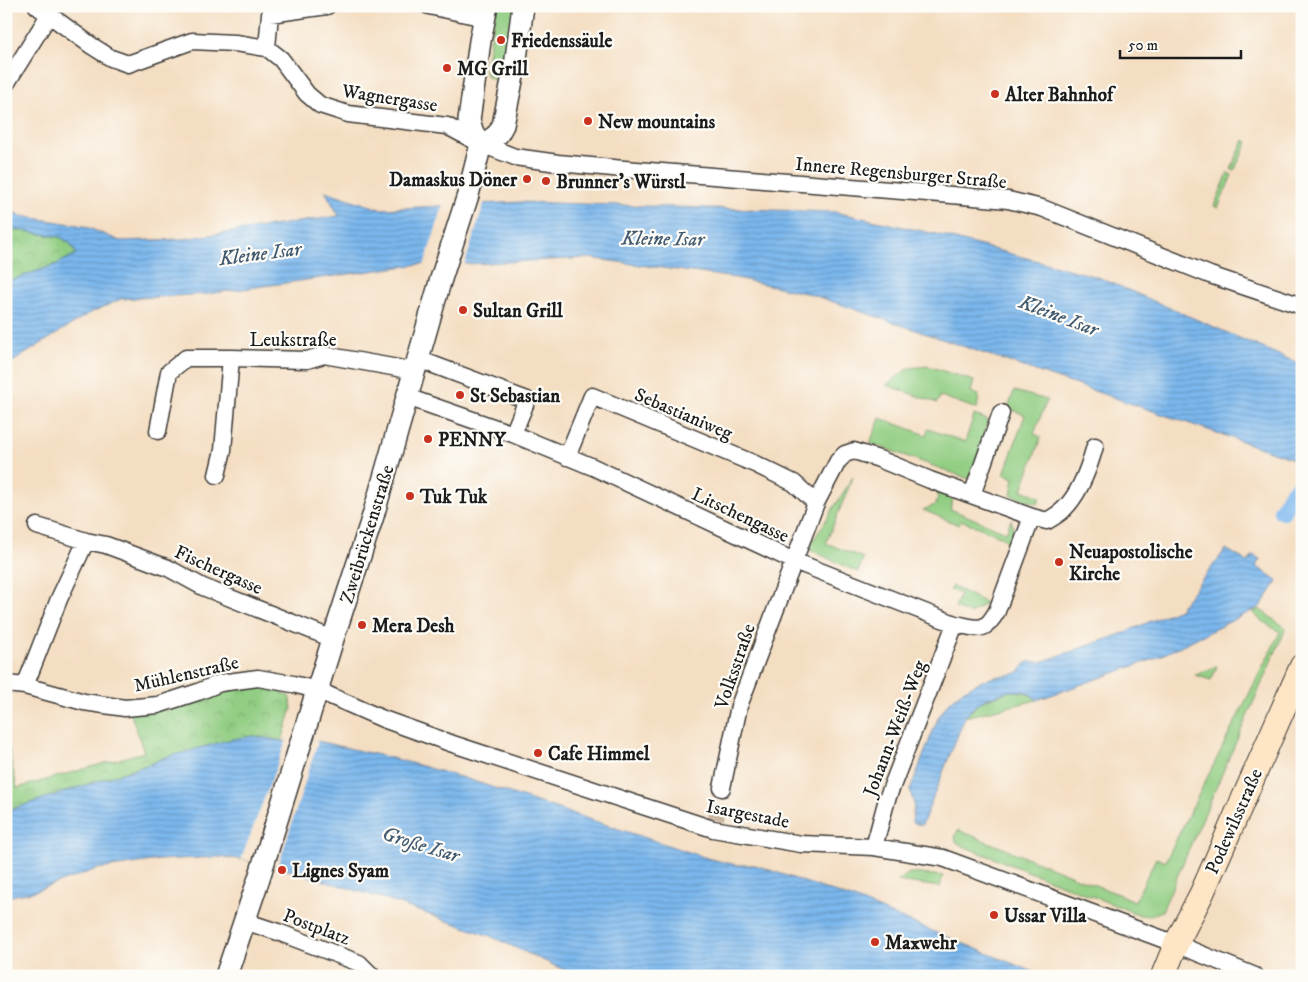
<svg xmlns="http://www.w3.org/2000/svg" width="1308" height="982" viewBox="0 0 1308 982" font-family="'IM FELL DW Pica',serif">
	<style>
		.grass { fill: #91cd82; stroke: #56744f }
		.park { fill: url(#park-crowns); stroke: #56744f }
		.water { fill: url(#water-rules); stroke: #4c6a84 }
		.pier { fill: #f4dec2 }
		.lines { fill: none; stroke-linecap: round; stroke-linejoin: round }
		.canal { stroke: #7bb7ed; stroke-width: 18 }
		.minor-tunnel { stroke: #c9b7a1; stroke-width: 16; stroke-dasharray: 16 8; stroke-linecap: butt }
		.minor-casing { stroke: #3c3935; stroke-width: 19 }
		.tertiary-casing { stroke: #3c3935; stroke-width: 24 }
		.secondary-casing { stroke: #3c3935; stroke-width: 26 }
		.minor { stroke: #fff; stroke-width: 16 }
		.tertiary { stroke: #fff; stroke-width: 21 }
		.secondary { stroke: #fee5c5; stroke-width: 24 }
		.poi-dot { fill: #c8321e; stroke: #fdfcf7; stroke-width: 2 }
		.labels { text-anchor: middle; stroke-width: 4.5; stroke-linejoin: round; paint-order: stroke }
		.poi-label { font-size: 19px; font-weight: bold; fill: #1c1c1c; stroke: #fdfcf7; text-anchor: start }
		.street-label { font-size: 19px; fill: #1c1c1c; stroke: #fdfcf7 }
		.water-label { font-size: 20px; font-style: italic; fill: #425a70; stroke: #fdfcf7 }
	</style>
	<defs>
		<pattern id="park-crowns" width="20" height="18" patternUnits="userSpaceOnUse" patternTransform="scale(1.25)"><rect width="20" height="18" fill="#91cd82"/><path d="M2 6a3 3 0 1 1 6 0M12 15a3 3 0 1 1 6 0" fill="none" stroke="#7caf70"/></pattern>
		<pattern id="water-rules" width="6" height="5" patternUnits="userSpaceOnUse" patternTransform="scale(1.25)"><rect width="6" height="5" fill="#7bb7ed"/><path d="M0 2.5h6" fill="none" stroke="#6494bf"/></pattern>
	</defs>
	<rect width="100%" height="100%" fill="#fdfcf7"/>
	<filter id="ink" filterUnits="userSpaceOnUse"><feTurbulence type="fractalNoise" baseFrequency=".02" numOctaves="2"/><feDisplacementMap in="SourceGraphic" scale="10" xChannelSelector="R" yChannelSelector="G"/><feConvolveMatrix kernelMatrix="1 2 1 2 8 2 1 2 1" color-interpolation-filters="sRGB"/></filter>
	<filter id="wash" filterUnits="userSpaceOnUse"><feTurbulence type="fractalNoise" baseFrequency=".0096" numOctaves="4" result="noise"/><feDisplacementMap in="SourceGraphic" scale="20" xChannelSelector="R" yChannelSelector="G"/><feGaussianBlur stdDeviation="1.12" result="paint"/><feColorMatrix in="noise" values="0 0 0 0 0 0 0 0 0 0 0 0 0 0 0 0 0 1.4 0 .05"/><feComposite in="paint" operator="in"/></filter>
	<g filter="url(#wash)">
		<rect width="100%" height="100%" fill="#f4dec2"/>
		<path class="grass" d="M496 6H515L503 78 497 81 487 77 485 72Z
			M1244 140 1248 142 1234 171 1231 169Z
			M1228 173 1232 175 1218 208 1214 206Z
			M928 366 974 381 971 392 979 395 977 409 940 396 937 403 886 385 909 368Z
			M1014 391 1047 400 1034 434 1041 437 1022 490 1040 497 1038 504 1011 495 1014 478 1004 474 1025 415 1008 408Z
			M974 415 988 420 972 480 870 443 880 418 926 435 928 429 965 442Z
			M853 477 826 543 863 558 858 572 808 549Z
			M936 491 953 498 950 509 1006 532 1011 520C1015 529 1013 537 1011 546L1002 537 961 520 959 525 923 510 935 505 938 497Z
			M952 586 986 603 970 614 955 608 960 594 949 590Z
			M1259 609 1286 628 1162 911 1152 915H1140L965 847 956 842 955 836 958 830 1135 901 1156 858 1165 862 1280 632 1260 620 1253 612Z
			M1217 666 1211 680 1195 675Z
			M1010 691C1022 691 1028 693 1037 700L965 717 980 702Z
			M909 873 943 876 940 887 898 881Z"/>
		<path class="park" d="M6 228 60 237 70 243 76 254 57 264 6 282Z
			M268 686 289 696 292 708 282 741 254 736 163 758 153 763 6 811V737L17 788 144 752 129 709 168 710 232 689Z"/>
		<path class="water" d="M325 191 380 209 520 202 835 212 936 234 1098 277 1302 365V462L810 294 736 278 589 258 467 264H420L207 294 121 299 88 314 6 366V282L57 264 76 254 70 243 60 237 6 228V208L21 216 84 226 120 241 183 239 339 216Z
			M1226 549 1248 562 1253 555 1260 559 1256 566 1278 581 1260 607 1219 627 1154 659 1037 700 1030 694 1022 691H1010L990 697 980 702 973 708 965 717 922 825 912 823 914 804 910 790 938 718 948 703 963 691 979 682 994 677 1014 674 1020 671 1027 662H1041L1121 634 1179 609Z
			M254 736 282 741H317L400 760 464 778 710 859 737 865H755L854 899 1043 976H577L490 936 385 899 278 867 241 859 218 857 159 860 97 869 32 892 6 897V811L153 763 163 758 232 739Z"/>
		<path class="pier" d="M485 201 464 266H424L444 203Z
			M300 738 318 741 278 867 241 859 287 739Z"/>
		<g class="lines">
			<path class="canal" d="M1282 511 1291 495 1302 483"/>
		</g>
	</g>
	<g filter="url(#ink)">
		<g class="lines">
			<path class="minor-tunnel" d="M716 819 722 788"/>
			<defs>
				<path id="minor" d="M37 6 92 46 111 58 128 64 192 41 235 43 267 48 281 59 307 94 320 105 348 114 447 126 481 144 515 157 558 163 624 169 940 194 1008 200 1042 208 1210 275 1302 306
					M429 6 485 18
					M267 48 270 14 327 6
					M6 84 49 15
					M418 359 527 400 513 434
					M407 397 513 434 593 467 794 561 955 624C979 628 984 634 997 611L1032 517 930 480 879 459 854 451 845 454 838 461 816 503 739 706 722 788
					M158 431 169 372 186 358H231
					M567 457 592 396 755 464 794 483 816 503
					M217 475 223 450 231 358 307 360 324 355 415 371
					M972 495 1001 413
					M1032 517 1047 521C1052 518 1059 514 1063 510 1080 494 1089 468 1095 446
					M37 526 86 541
					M6 684 25 686 84 702 125 708 158 705 198 692 220 683 258 678 293 684 317 690 383 719 453 744 713 829 801 844 874 847 943 858 1176 944 1255 976
					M25 686 59 599 86 541 106 545 168 568 203 587 333 639
					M874 847 887 799 955 624
					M244 921 278 932 359 963 372 976"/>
				<path id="tertiary" d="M481 144 489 141 498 134 503 125 515 66 523 6
					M481 144 473 133 469 120 480 41 487 6
					M226 976 259 878 333 639 373 516 440 282 468 195 481 144"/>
				<path id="secondary" d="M1163 976 1176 944 1202 893 1302 666"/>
			</defs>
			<use href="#minor" class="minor-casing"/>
			<use href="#tertiary" class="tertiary-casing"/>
			<use href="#secondary" class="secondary-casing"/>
			<use href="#minor" class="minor"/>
			<use href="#tertiary" class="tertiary"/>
			<use href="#secondary" class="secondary"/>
		</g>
	</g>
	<g class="poi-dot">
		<circle cx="501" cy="40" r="5"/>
		<circle cx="447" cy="68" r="5"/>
		<circle cx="995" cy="94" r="5"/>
		<circle cx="588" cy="121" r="5"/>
		<circle cx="527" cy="179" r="5"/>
		<circle cx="546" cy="181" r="5"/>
		<circle cx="463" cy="310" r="5"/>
		<circle cx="460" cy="395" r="5"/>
		<circle cx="428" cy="439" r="5"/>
		<circle cx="410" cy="496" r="5"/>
		<circle cx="1059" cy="562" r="5"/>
		<circle cx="362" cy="625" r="5"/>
		<circle cx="538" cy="753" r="5"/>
		<circle cx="282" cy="870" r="5"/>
		<circle cx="994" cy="915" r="5"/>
		<circle cx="875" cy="942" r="5"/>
	</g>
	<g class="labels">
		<g class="poi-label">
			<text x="511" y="47">Friedenssäule</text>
			<text x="457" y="75">MG Grill</text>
			<text x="1005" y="101">Alter Bahnhof</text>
			<text x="598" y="128">New mountains</text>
			<text x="517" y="186" text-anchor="end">Damaskus Döner</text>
			<text x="556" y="188">Brunner's Würstl</text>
			<text x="473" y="317">Sultan Grill</text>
			<text x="470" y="402">St Sebastian</text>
			<text x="438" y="446">PENNY</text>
			<text x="420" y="503">Tuk Tuk</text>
			<text x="1069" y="558">Neuapostolische<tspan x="1069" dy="22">Kirche</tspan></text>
			<text x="372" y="632">Mera Desh</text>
			<text x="548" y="760">Cafe Himmel</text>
			<text x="292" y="877">Lignes Syam</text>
			<text x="1004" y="922">Ussar Villa</text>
			<text x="885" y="949">Maxwehr</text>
		</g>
		<g class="street-label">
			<text transform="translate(390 97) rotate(9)" y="7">Wagnergasse</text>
			<text transform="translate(901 172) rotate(5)" y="7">Innere Regensburger Straße</text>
			<text x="293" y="346">Leukstraße</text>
			<text transform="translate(684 413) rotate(23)" y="7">Sebastianiweg</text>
			<text transform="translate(741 514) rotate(25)" y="7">Litschengasse</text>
			<text transform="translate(366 534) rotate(-73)" y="7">Zweibrückenstraße</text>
			<text transform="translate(219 569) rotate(24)" y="7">Fischergasse</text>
			<text transform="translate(734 666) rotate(-71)" y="7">Volksstraße</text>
			<text transform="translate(186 673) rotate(-13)" y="7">Mühlenstraße</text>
			<text transform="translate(894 728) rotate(-69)" y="7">Johann-Weiß-Weg</text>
			<text transform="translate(748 813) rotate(11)" y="7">Isargestade</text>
			<text transform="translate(1233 821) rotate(-66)" y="7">Podewilsstraße</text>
			<text transform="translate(317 926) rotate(21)" y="7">Postplatz</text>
		</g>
		<g class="water-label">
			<text transform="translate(663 238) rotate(1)" y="7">Kleine Isar</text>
			<text transform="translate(260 253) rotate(-7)" y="7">Kleine Isar</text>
			<text transform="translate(1059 315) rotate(21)" y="7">Kleine Isar</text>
			<text transform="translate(421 844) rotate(17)" y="7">Große Isar</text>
		</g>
	</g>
	<rect width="1308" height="982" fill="none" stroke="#fdfcf7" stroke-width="25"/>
	<path d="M1120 50v8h121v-8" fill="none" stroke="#1c1c1c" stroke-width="2.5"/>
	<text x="1128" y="50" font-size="15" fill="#1c1c1c" stroke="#fdfcf7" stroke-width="4" paint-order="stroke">50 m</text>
</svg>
